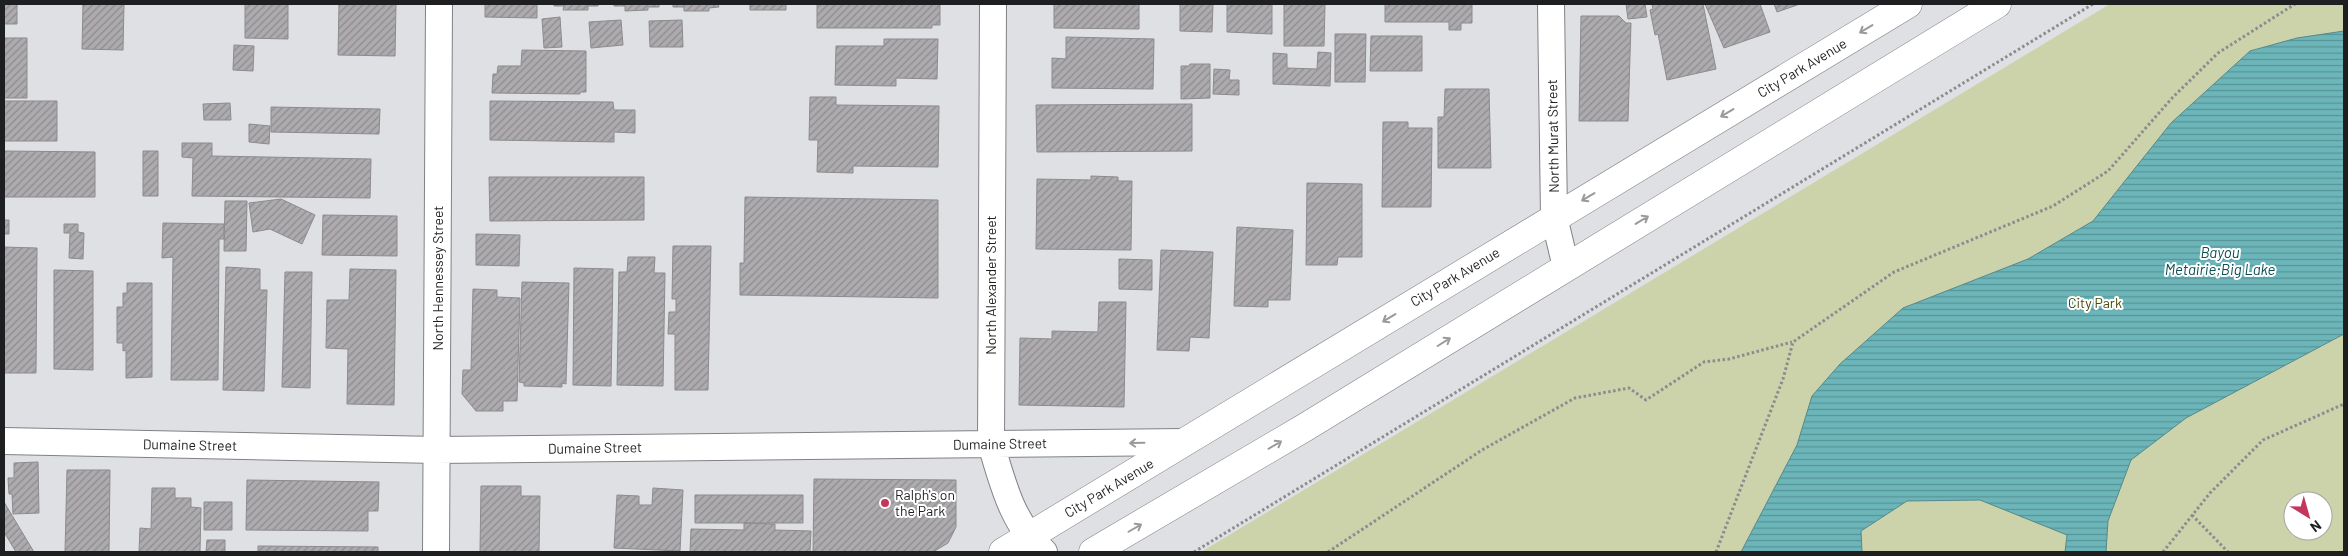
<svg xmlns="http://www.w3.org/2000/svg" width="2348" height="556" viewBox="0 0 2348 556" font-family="Barlow,sans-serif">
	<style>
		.green { fill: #ccd2aa; fill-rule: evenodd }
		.water { fill: url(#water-rules); stroke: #55898c }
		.building { fill: url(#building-hatch); stroke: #8c8b8e }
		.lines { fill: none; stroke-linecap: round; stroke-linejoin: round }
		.minor-casing { stroke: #818285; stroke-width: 28 }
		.secondary-casing { stroke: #818285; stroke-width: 29 }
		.path { stroke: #8b8c8f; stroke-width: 3; stroke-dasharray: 2.5 2.5; stroke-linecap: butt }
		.minor { stroke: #fff; stroke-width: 26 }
		.secondary { stroke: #fff; stroke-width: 28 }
		.oneway { stroke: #9a9a9b }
		.poi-dot { fill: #c5365d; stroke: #fff; stroke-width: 2 }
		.labels { text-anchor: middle; stroke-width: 4; stroke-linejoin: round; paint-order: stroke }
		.street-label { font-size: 14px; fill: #1e1f20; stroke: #fff }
		.park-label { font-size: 14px; fill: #464b0a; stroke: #fff }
		.poi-label { font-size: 14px; fill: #1e1f20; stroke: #fff; text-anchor: start }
		.water-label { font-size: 15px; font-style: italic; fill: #0b4f52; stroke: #fff }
	</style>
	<defs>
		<pattern id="water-rules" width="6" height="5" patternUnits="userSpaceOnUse" patternTransform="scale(1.25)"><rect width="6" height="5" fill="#6cb6ba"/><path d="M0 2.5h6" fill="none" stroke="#589397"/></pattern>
		<pattern id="building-hatch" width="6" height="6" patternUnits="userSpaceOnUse" patternTransform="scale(1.25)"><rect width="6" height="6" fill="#adabae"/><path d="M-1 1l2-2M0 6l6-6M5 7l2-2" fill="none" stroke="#8c8b8d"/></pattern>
	</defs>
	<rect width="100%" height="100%" fill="#dee0e3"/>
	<path class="green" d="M2110 4H2344V552H1201ZM2293 501H2323V531H2293Z"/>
	<path class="water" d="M2344 31V334L2186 418 2131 460 2108 521 2106 552H2065L2067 535 1980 500 1907 501 1861 531 1862 552H1741L1797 445 1812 396 1840 364 1903 308 2028 259 2093 221 2171 123 2250 51 2297 38Z"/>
	<path class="building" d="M4 4H17V24H4Z
		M83 4H124L123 50 82 49Z
		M245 4H288V39L245 38Z
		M339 4H396L395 56 338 55Z
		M485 4H537V18L485 17Z
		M554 4H598V6H588V10H563L564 6H554Z
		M614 4H659V7H648V10L625 11V6H614Z
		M673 4H718L719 7 709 8V11H684V7H673Z
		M750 4H786V10H750Z
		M817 4H940V25H932V28H817Z
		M1054 4H1139V29L1054 28Z
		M1180 4H1213L1212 32 1180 31Z
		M1227 4H1272V34L1227 32Z
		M1284 4H1325L1324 46H1284Z
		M1385 4H1481H1472V23H1461V30H1449V22H1385Z
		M1626 4H1645L1647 17 1628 19Z
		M1652 4H1703L1716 69 1667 80 1658 34 1655 35 1650 10 1653 9Z
		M1705 4H1760L1770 32 1724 48Z
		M1774 4H1800L1777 12Z
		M1581 16H1619L1626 23H1631L1628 121H1579Z
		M560 17 562 47 544 48 542 19Z
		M621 20 623 45 591 48 589 22Z
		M682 20 683 47H650L649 21Z
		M1335 34H1366L1365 82H1335Z
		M1371 36H1422V71H1370Z
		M1066 37 1154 39 1153 89 1052 88V58L1066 59Z
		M4 38H27V98H4Z
		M884 39H938L937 79 896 78V86L835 85 836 46H884Z
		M234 45 254 46 253 71 233 70Z
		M522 50 586 51V92H580V94L492 93 493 74H497L498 66H521Z
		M1318 52 1331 53 1330 86 1273 84V53L1287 54V68L1317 69Z
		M1190 64H1210V98L1181 99V66H1189Z
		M1214 69 1230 70 1229 80H1239V95L1213 94Z
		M1445 89H1489L1491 168H1438V117H1444Z
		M810 97H836V105L939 106 938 167 853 166V173L817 172 818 140H809Z
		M4 101H57V141H4Z
		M490 101 613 102 614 110H635V133L614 132V142L490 140Z
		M230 103 231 120H204L203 104Z
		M1192 104V151L1037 152 1036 105Z
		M271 107 380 109 379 134 271 132Z
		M1383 122H1408V128H1432L1431 207H1382Z
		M249 124 270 126 269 144 249 142Z
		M182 143H212V156L371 159 370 198 192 196 193 158 182 157Z
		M4 151 95 152V197H4Z
		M143 151H158V196H143Z
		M1091 176 1118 177V181H1132L1131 250 1036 249 1037 179 1091 180Z
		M489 177H644V220L490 221Z
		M1307 183 1362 184V257H1338L1337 265H1306Z
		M745 197 938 200V298L740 295V263H744Z
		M281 199 315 215 302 244 270 229 253 232 249 203Z
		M225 201H247L246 251H224Z
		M323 215 397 216V256L322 255Z
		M4 220H9V234H4Z
		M163 223 224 224V239H219L218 380H171L173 257 162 258Z
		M64 224H78V232L84 233 83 259 69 258 70 233H64Z
		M1237 227 1293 230 1290 300H1268V307L1234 306Z
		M476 234 520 235 519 266 476 265Z
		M673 246H711L708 390H675V334H668L669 312H676V299H672Z
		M4 247 37 248 36 373H4Z
		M1161 250 1213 252 1209 338 1190 337 1189 351 1157 350Z
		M628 257H655L654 273H665L663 386 617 385 619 272H627Z
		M1119 259 1152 260V290L1119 289Z
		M226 267 260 269V290H267L264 391 223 390Z
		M574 268 613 269 611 386 573 385Z
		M350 269 396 270 394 405 347 404 348 349 326 348 327 300H349Z
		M54 270 93 271V370L54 369Z
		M285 272H312L310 388 282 387Z
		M522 282 569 283 566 384 562 383V387L524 386V383L519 382Z
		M127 283H152V377L126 378V350L123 351V343H117V307H123V293H127Z
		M473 289 497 290V297L520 298 517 401H503V411H476L462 394 463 370H471Z
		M1099 302H1126L1124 407 1019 405 1020 338 1052 339V331L1098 332Z
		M38 462 39 513 13 514 12 494H9L8 478H14V463Z
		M67 470H110L109 552H65Z
		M814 479 956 480V527L948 543 933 552H813Z
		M247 480 379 482 378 511H368V531L246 530Z
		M481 486H521V496H540L539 552H480Z
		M152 488H175V498H191V507L201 508 200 552H139L140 528 151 529Z
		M653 488 683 490 680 551 614 548 617 495 639 496V505H652Z
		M695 495H803V523H695Z
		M4 502 34 552H16L4 532Z
		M204 502H232V530H204Z
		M744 523 775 524V530L811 531 810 552H690L691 529 744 530Z
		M207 540H225V552H206Z
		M258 546 378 547V552H258Z"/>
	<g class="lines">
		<defs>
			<path id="minor" d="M993 4 991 444C1003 484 1012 523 1044 552
				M1551 4 1554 217 1566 267
				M4 441 437 450 1185 442
				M436 552 439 4"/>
			<path id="secondary" d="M1003 552 1908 4
				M1093 552 1304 428 1997 4"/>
		</defs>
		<use href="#minor" class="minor-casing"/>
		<use href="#secondary" class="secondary-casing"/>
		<path class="path" d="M2192 515 2228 552
			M1194 552 2093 4
			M1328 552 1482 450 1575 398 1629 388 1646 400 1704 362 1729 359 1792 342
			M1716 552 1783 379 1793 342 1894 272 2053 206 2108 171 2173 97 2218 53 2295 4
			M2163 552 2210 493 2263 440 2344 404"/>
		<use href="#minor" class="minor"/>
		<use href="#secondary" class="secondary"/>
	</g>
	<defs><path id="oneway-shaft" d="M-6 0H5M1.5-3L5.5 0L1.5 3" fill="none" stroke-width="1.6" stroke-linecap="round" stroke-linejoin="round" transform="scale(1.25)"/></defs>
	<g class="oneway">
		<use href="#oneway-shaft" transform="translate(1866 29) rotate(149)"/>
		<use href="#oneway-shaft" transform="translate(1727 113) rotate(149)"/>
		<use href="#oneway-shaft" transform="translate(1588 197) rotate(149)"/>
		<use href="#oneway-shaft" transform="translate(1642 220) rotate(-31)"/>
		<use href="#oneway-shaft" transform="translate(1389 318) rotate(149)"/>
		<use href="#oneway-shaft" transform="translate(1444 342) rotate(-32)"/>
		<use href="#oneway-shaft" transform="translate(1137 443) rotate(179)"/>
		<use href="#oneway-shaft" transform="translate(1275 445) rotate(-30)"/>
		<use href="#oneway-shaft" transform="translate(1135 528) rotate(-30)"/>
	</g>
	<circle class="poi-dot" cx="885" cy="503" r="5"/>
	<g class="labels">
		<g class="street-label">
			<text transform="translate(1802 68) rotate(-31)" y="5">City Park Avenue</text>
			<text transform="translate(1553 136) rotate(-91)" y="5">North Murat Street</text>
			<text transform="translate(1455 277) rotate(-31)" y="5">City Park Avenue</text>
			<text transform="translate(438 278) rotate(-90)" y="5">North Hennessey Street</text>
			<text transform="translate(991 285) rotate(-90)" y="5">North Alexander Street</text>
			<text transform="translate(1000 444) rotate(-1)" y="5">Dumaine Street</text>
			<text transform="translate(190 445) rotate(1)" y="5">Dumaine Street</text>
			<text transform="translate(595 448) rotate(-1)" y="5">Dumaine Street</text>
			<text transform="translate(1109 488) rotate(-31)" y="5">City Park Avenue</text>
		</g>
		<g class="park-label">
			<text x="2095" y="308">City Park</text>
		</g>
		<g class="poi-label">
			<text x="895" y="500">Ralph's on<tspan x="895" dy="16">the Park</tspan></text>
		</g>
		<g class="water-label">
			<text x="2220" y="258">Bayou<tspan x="2220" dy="17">Metairie;Big Lake</tspan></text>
		</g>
	</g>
	<rect width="2348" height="556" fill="none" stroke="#1e1f20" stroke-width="10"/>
	<g transform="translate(2308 516) rotate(143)"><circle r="24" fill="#ffffff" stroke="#a5a5a6"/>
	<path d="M0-4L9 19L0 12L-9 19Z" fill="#c5365d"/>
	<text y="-8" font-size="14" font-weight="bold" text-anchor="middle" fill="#1e1f20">N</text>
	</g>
</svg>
